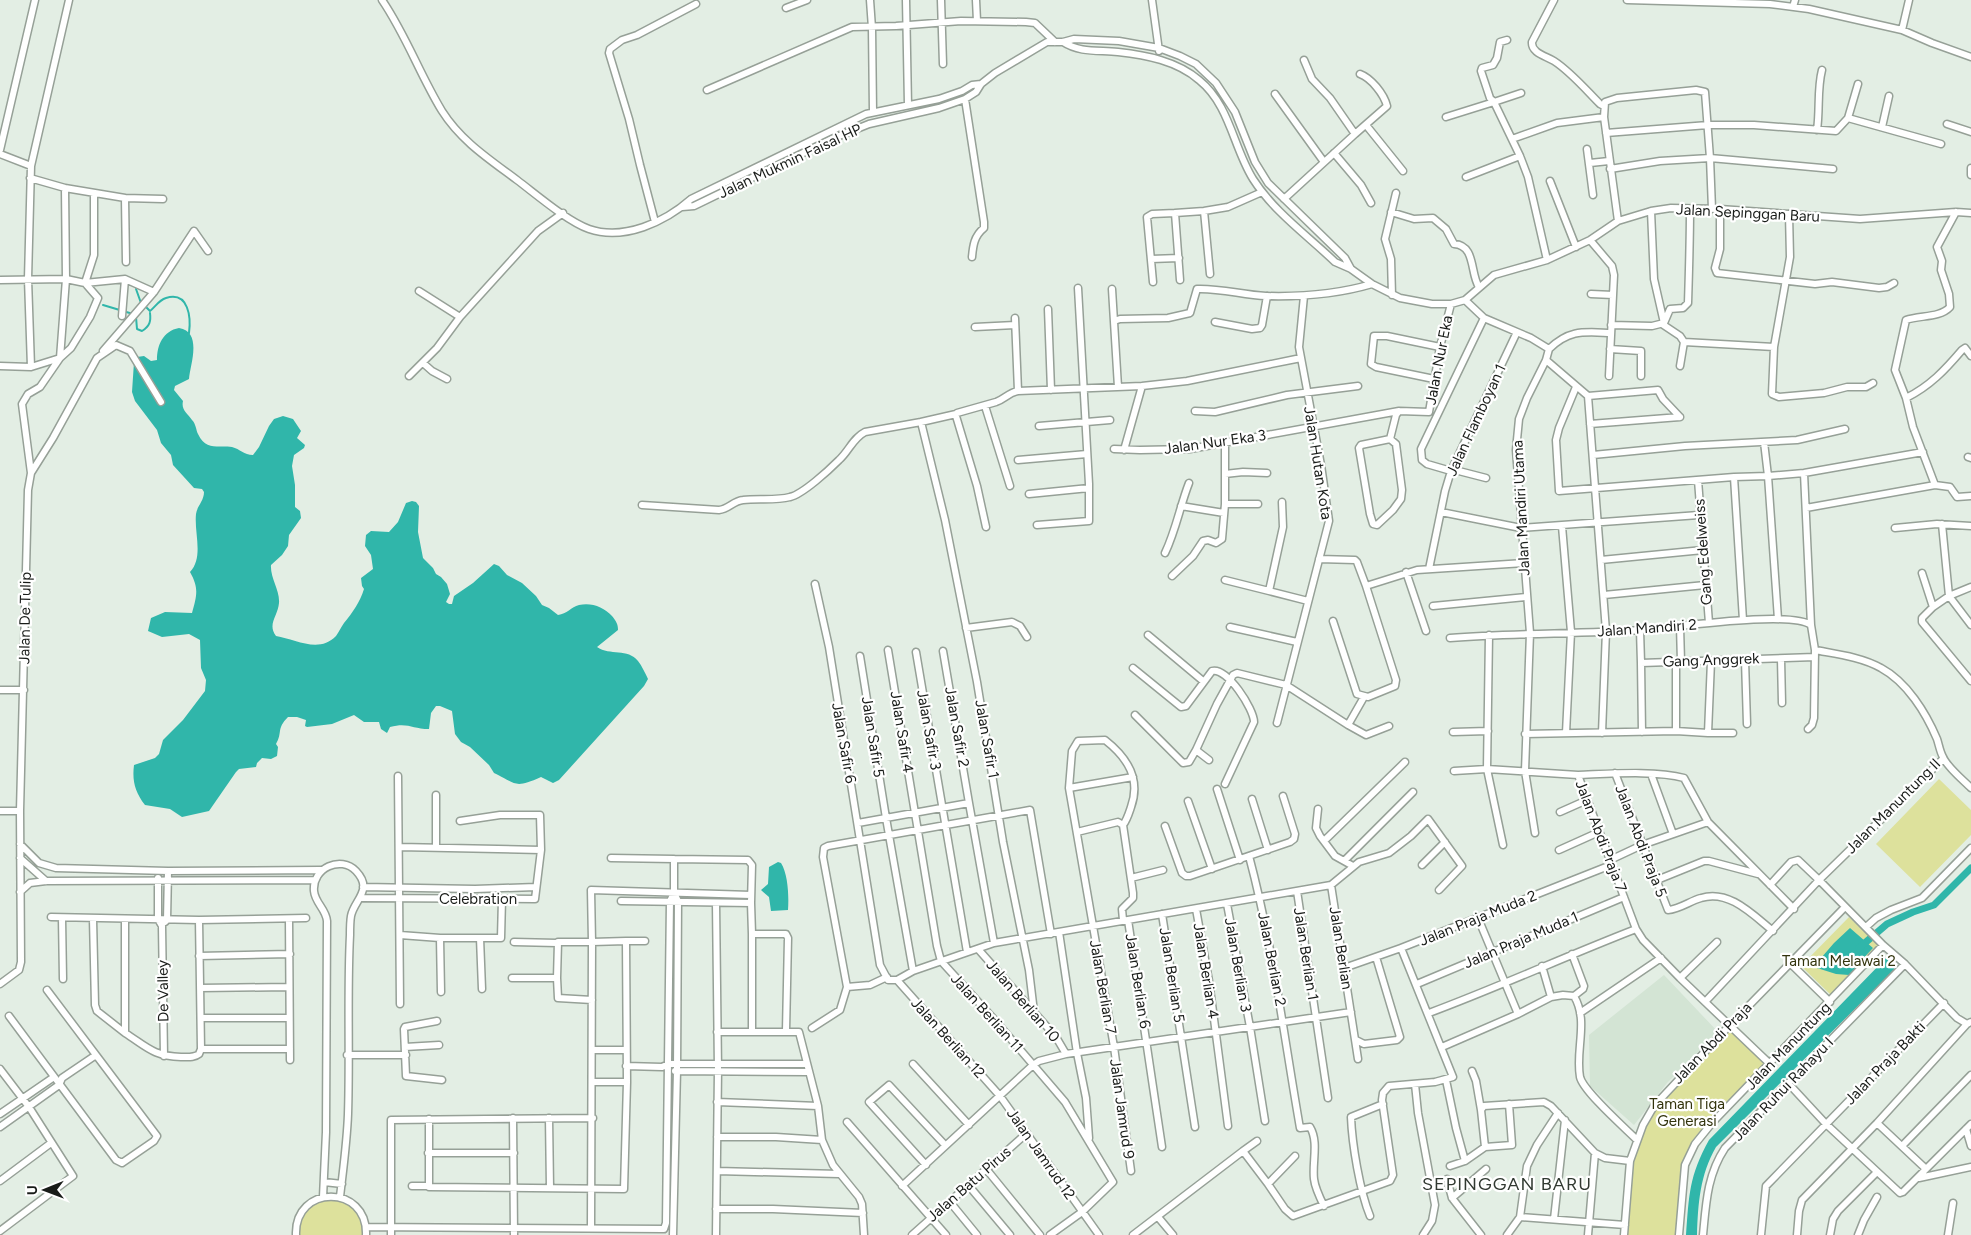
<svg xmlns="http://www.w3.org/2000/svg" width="1971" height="1235" viewBox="0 0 1971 1235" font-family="Figtree,sans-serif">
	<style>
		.built { fill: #d3e4d4 }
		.green { fill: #dde19c }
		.water { fill: #30b6aa }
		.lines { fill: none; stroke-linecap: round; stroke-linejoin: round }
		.stream { stroke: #30b6aa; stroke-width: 2 }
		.canal { stroke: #30b6aa; stroke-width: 7 }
		.minor-casing { stroke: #96a097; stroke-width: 9 }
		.minor { stroke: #fff; stroke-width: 6 }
		.labels { text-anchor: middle; stroke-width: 4.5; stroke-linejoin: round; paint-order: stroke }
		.street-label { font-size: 15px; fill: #191c19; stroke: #fff }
		.park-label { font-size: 15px; fill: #32330c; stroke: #fff }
		.quarter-label { font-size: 18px; letter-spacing: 1px; fill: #313931; stroke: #fff }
	</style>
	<rect width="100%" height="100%" fill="#e3eee4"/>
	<path class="built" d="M1664 975 1718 1032 1667 1083 1634 1125 1590 1086 1589 1035Z"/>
	<path class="green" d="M1939 779 1971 810V835L1920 887 1876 844Z
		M1849 917 1883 950 1835 999 1801 966Z
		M1730 1031 1769 1068 1698 1142 1687 1160 1678 1235H1626L1632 1159 1646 1123 1670 1090Z
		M323 1199C349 1199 362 1208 364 1235H298C301 1214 305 1209 323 1199Z"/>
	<path class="water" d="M179 328C203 332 190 365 189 379L175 386 174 390 183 401C181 410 187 413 192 420 196 424 196 430 198 434 206 451 218 445 232 447 240 449 244 455 253 455L259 447 269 426 274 419 283 416 293 419 301 431 297 438 305 445 304 448 294 455 292 466 295 485V507L300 511 301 518 289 535 288 546 282 555 271 565C270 578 280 590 279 603 278 616 267 624 276 636 295 639 319 654 336 636 339 632 341 627 344 623 353 612 360 602 364 589L362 586 361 578 373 569 371 555 365 546 366 535 371 531 389 532 398 522 406 503 412 501 416 502 419 506 418 532 423 558 433 568 436 574 441 577 447 584 450 594 446 602 449 604H452L454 596 473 583 494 564 499 566 507 575 522 583 536 596 542 605 549 608 558 615C567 614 571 607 579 605 591 602 604 607 612 616 616 621 618 624 618 630L597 647C610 656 628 648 638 661 642 666 645 673 648 679L644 686 559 780 553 783 541 777C514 789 517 784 494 773L489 765 470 747 461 742 455 734 452 711 440 706H436L431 713 429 729C412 729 408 722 390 727L387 733 381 729 379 722H364L354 715 332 724 307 727 305 726 306 720 297 717H288C276 729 283 732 276 744L278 747 277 756 271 759 262 758 257 763 256 767 239 769 236 772 209 811 182 817 170 809 145 805C135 792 132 781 134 765L155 758 159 754 163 740 183 720 205 691 206 680 201 668 200 640 189 634 162 637 148 631 151 618 165 612 192 613C197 595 199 588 190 572 204 557 194 533 196 514 197 506 204 501 204 492L202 489 194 488 173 465 171 455 161 443 157 430 135 401 132 392 134 362 137 357 144 356 151 361 157 360C157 345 163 331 179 328Z
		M778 862 781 863C788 874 789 896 788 910L771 911 769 897 761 890 768 884 769 867Z
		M1850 928 1873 948 1859 963 1851 956 1849 959 1857 967 1849 975 1836 974 1817 968 1815 965 1834 943Z
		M1886 958 1895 969 1716 1147C1700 1175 1698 1203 1697 1235H1686C1689 1195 1689 1176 1709 1140Z"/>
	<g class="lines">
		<path class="stream" d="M136 289 141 303
			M103 305 133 314
			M145 306 150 311C155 307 159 300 166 298 189 291 191 318 189 333
			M136 317 137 329 142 331C150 326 151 321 150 313"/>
		<path class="canal" d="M1859 948 1887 924 1913 912 1934 905 1971 868"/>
		<defs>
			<path id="minor" d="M382 0C406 35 420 75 442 111 461 141 489 159 517 180 537 195 567 221 589 229 624 241 665 222 691 199L866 114 939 99 962 91 972 85 981 84
				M870 0 872 28 873 112
				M906 0 908 105
				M941 0 943 64
				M976 0 977 21
				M1152 0 1159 51
				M1554 0 1532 42C1531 53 1546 56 1554 61 1571 72 1586 90 1600 104L1604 106
				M1627 0 1770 4 1809 9 1902 30 1932 43 1971 57
				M1793 7 1795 0
				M786 8 807 0
				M1902 30 1909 0
				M1507 40 1500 42 1497 58 1493 65 1482 68 1481 71 1490 98 1494 102 1521 93
				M1063 42C1080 53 1098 50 1118 52 1146 55 1177 61 1199 80 1230 105 1233 147 1253 179 1274 212 1308 236 1335 262L1351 269 1372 284 1400 298 1432 304H1451L1465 300 1494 275 1547 260 1590 240 1618 221 1651 211 1671 208 1720 209 1860 219 1956 212 1971 213
				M707 90 852 27 896 26 961 21 1026 22 1035 23 1055 42
				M1275 94 1324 162
				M965 99 984 222V228C974 236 973 246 972 257
				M1446 117 1494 102 1520 156 1528 177 1547 260
				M1848 118 1941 144
				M1947 124 1971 132
				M1366 125 1403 171
				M1882 127 1889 96
				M1817 130C1820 110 1817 89 1822 70
				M1606 133 1708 125H1754L1836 131 1848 118 1858 84
				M1355 134 1387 106C1384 94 1371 78 1360 74
				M1512 139 1557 123 1604 117
				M1587 149 1593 195
				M0 150 35 0
				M1334 153 1361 185 1371 203
				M0 154 31 166
				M1590 163 1609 161
				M1971 168V175
				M1610 169 1660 161 1710 158 1833 169
				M1466 177 1520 156
				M30 178 65 188 125 198 126 262
				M1550 181 1576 247
				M125 198 163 199
				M1284 199 1355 134 1330 98 1312 79 1304 60
				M682 207 694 206 834 138 869 124 939 108 965 99 976 92 981 84 995 73 1047 42H1063L1074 39 1119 41 1159 48 1180 56 1196 64 1216 83 1235 112 1255 162 1268 183 1345 258 1351 269
				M1720 209V249L1715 268 1717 273 1815 284 1832 282 1879 288 1887 287 1894 283
				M1204 211 1210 274
				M1391 212 1414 219 1433 218 1446 229 1454 244C1476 245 1470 274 1479 287
				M1956 212 1937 247 1942 261 1941 270 1949 294 1950 307C1940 318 1920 315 1906 320L1895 370 1906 398 1913 427 1935 485 1950 487 1957 497 1971 496
				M1789 214 1790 257 1774 347 1772 394 1779 397 1824 393 1847 387H1866L1873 383
				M1618 221 1604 117 1605 102 1617 98 1696 90 1705 92 1710 158 1712 209
				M655 222 640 165 629 119 609 53 610 49 622 40 637 35 696 4
				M1590 240 1612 266 1614 275 1609 376
				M1151 259 1179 258
				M0 280 66 279 85 283 125 279 154 292
				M1180 280 1175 213 1204 211 1228 207 1262 192
				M1153 282 1147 217 1152 214 1175 213
				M1112 289 1118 387
				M419 291 460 317
				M1591 294 1613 295
				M1392 295 1391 259 1385 239 1396 193
				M1465 300 1484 318 1531 338 1549 349 1546 360 1527 398 1519 419 1516 450 1530 633 1525 771 1535 833
				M1048 309 1051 390
				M122 316 125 279
				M1015 318 1018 391
				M1114 321 1120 319 1168 318 1190 313 1197 289C1220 288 1243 295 1266 296 1302 297 1338 294 1372 284
				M1215 322 1252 329 1260 328 1262 325 1267 296
				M1664 323 1670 309 1683 308 1688 303C1689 271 1690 241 1690 209
				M1662 324 1680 336 1684 342
				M1611 325 1652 326 1664 323 1654 279 1651 211
				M975 327 1015 325
				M1549 349C1570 329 1584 332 1611 333
				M1610 349 1641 351V376
				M103 351 154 292 194 231 208 251
				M60 358 66 279 65 188
				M1546 360 1588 396 1606 631 1602 733
				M423 363 432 371 447 379
				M0 366 31 367 60 358
				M1680 366 1684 342 1774 347
				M31 367 28 279 31 166 69 0
				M409 376 437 348 460 317 538 231 563 213
				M1434 379 1376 367 1371 364 1374 336H1387L1440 347
				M1576 387 1559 428 1556 440 1559 491 1734 477 1768 476 1778 619
				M1588 396 1658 390 1663 399 1680 417
				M1906 398C1930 386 1945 370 1962 350L1965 348 1971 356
				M985 406 1010 486
				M1195 411 1215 412 1287 395 1358 386
				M956 414 921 422 945 520 977 682 1003 842 1029 970 1034 1012
				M1590 424 1680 417
				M1039 426 1110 420
				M1390 439 1361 445 1359 448 1370 514 1373 524 1377 525 1393 510 1401 499 1402 490 1396 444 1390 439 1396 415 1399 411 1429 412 1440 347 1451 304
				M1764 442 1768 476 1804 473 1923 452
				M1114 449 1140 450 1190 449 1399 411
				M1124 450 1142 386
				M1593 455 1685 446 1797 440 1845 429
				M1968 457 1971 458
				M1018 460 1087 454
				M1451 469 1486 478
				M1451 471 1427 464 1422 460 1421 449 1484 318
				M31 473 22 404 28 394 40 387 60 358 71 348 90 317 98 298 85 283 94 255V193
				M1804 473 1811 625
				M1225 474 1243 472 1267 473
				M1734 477 1743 620
				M1698 480 1709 623
				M1029 494 1089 488
				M1282 502 1283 527 1269 591 1308 601
				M1225 504H1258
				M642 505 719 510C729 509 733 501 743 500 758 498 775 501 790 497 803 494 829 470 839 460 849 451 853 438 865 432L921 422
				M1181 506 1224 513
				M1806 508 1935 485
				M1441 512 1521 528 1699 515
				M1942 524 1949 596 1933 607 1922 618V622L1971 681
				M1037 525 1089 521V484L1078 288
				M1562 526 1571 632 1566 733
				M986 527 977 486 956 416 957 413 996 402C1005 399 1008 393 1018 391L1142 386 1187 381 1301 358
				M1895 528 1937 524 1971 526
				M1165 553C1176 530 1180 506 1189 483
				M1319 559 1355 560 1357 562 1366 586 1396 680 1395 686 1368 697 1357 694 1333 621
				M1601 560 1703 550
				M1429 569 1445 491 1451 471 1517 332
				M1406 572 1426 631
				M1922 573 1933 607
				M1172 576 1193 556 1203 541 1208 540 1216 543 1222 539 1225 504V443
				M1225 580 1269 591
				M815 584 829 647 880 965 888 980H897L913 971 994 943 1331 885 1359 862 1389 853 1411 836 1428 819 1462 866 1439 890
				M1366 586 1417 570 1524 563
				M1971 587 1949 596 1971 625
				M1604 595 1705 585
				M1433 606 1527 597
				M1680 626 1681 662
				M1230 627 1297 642
				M966 628 1012 622 1020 626 1027 637
				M1640 630 1641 663 1815 657
				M1148 635 1203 681
				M1489 635 1487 769 1503 845
				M1450 638C1513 633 1577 634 1641 630 1672 628 1790 610 1811 625L1815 650 1814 718 1812 725 1808 729
				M888 650 937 946 941 961 992 1017 1065 1102 1113 1182 1082 1212 1050 1235
				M1815 650C1836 654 1862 657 1881 668 1907 682 1926 713 1937 739 1939 745 1940 752 1943 757 1947 767 1963 780 1971 788
				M943 651 969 803
				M916 652 967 952
				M860 656 886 818 913 971
				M1781 659 1782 703
				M1745 660 1747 724
				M1676 662V731
				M1641 663 1642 732
				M1133 668 1181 707 1186 706 1212 671C1227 667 1254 709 1254 722L1225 784
				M0 690H24
				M1135 715 1183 763 1189 762 1196 750 1217 704 1233 675 1237 673 1286 685 1348 725 1364 697
				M1277 723 1329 521 1321 465 1299 347 1304 296
				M1348 725 1366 735 1389 726
				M1453 732 1488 731
				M1708 733H1733
				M1525 734 1676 731 1708 733 1711 661
				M1196 750 1209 760
				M1454 771 1487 769 1578 775 1636 929 1643 940 1680 978 1770 1064
				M1615 773 1668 910C1680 909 1690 901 1701 898 1729 889 1753 915 1773 931
				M1651 774 1673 834
				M1578 775C1607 774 1656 770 1684 778L1708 822 1794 909
				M398 776 400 1004
				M1069 788 1133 777
				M1217 789 1240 860
				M1252 799 1268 850
				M1188 801 1212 869
				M1318 809 1316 828 1320 836 1335 856 1353 866
				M0 811H20
				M1560 812 1587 800
				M858 823 969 803 994 943
				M1123 825C1127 820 1129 813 1131 807 1141 779 1128 758 1105 740L1078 741 1072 751 1069 788 1114 1047 1131 1171
				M1165 826 1182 873 1186 876H1190L1290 842 1294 839 1295 834 1283 796
				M1077 832 1118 822 1123 825 1133 893V898L1122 909 1123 920
				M1324 841 1405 762
				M20 844 39 863 56 868 168 871 321 870
				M399 847 541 850
				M436 847V795
				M1559 850 1599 832
				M1249 856C1273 946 1284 1037 1300 1128L1310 1127C1319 1142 1312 1162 1314 1179 1315 1188 1320 1198 1324 1206
				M20 858 46 881
				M611 858 674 859
				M1610 860 1642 845 1708 822
				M1344 861 1413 792
				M1422 865 1445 842
				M158 878V919L162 926 164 1056
				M1131 878 1163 870
				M1657 880 1704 861H1709L1758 874
				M1331 885 1358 1059
				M1770 885 1791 862 1798 860 1819 880 1883 945 1905 964 1957 1018 1967 1024 1971 1022
				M363 887 475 889 536 887
				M1297 891 1328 1098
				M20 892 30 883 46 881 315 880
				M362 898 535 899 541 850 540 815H500L460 821
				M621 901 751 903 752 934
				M1227 904 1250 1027 1265 1121
				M1196 909 1209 981 1228 1126
				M1162 914 1195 1127
				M51 917 199 920 306 918
				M62 918 63 979
				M1478 918 1518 1014
				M93 919 95 1005 97 1011 125 1033
				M289 919 290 1060
				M125 920V1033C147 1047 153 1056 181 1057 188 1057 194 1058 199 1054L201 1049 199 920
				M1128 920 1162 1147
				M165 922 167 920 168 871
				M1866 927 1876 918 1891 910 1922 898 1971 848
				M1059 932 1077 1053 1086 1098 1089 1138
				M400 935 440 938H501L502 899
				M440 938 441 992
				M480 938 482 989
				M626 941H645
				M514 942 557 943
				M978 949 1056 1037 1066 1054
				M1572 954 1584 986 1583 989 1574 996
				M199 956 290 954
				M1790 963 1830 1002
				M1542 966 1551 997
				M1344 968 1401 948 1611 865
				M887 977 870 985 847 987 823 857 824 848 828 846 1030 810 1051 934
				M512 978H557
				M1680 978 1717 942
				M897 980 1000 1096 1099 1235
				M0 984 19 970 21 962 20 811 28 490 31 473 53 438 97 358 116 345 130 351 161 402
				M1417 984 1624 897
				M200 988 289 987
				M1705 1002 1819 880 1943 759
				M1429 1013C1499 987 1566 956 1636 929
				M1580 1013 1661 958
				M9 1016 116 1160 122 1163 154 1141 157 1136 96 1055
				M201 1018H289
				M437 1021 405 1027 404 1029 406 1076 442 1080
				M812 1028 840 1010 847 987
				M752 1031V934H786L788 938 786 1031
				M717 1032H799L818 1106 822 1140 833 1165 859 1197 862 1204 864 1235
				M1356 1040 1364 1044 1397 1040 1400 1037 1376 957
				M405 1047 439 1045
				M1442 1047 1518 1014 1551 997 1563 995 1574 996C1589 1021 1575 1050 1580 1077 1583 1091 1625 1128 1637 1140
				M201 1049H290
				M592 1050H626
				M347 1055H406
				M913 1064 969 1125
				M626 1066 662 1067 669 1064H807
				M0 1069 29 1107 73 1176 0 1231
				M675 1071 809 1072
				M1472 1071 1476 1081 1481 1110
				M1446 1080 1456 1128 1465 1161 1485 1147 1512 1145 1509 1104
				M592 1082H627
				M1788 1083 1826 1124 1900 1193 1903 1192 1971 1124
				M1415 1084 1418 1113 1435 1205 1432 1221 1423 1235
				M717 1102 818 1106
				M0 1114 54 1077
				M513 1118 514 1235
				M549 1118 550 1188
				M429 1119V1187L624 1189 627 1082 626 941 592 942 591 890 751 895
				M847 1122 946 1235
				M1877 1123 1926 1169
				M0 1127 59 1085 62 1078 96 1055 47 990
				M1966 1129 1971 1146
				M717 1137H776L822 1140
				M1902 1146 1971 1075
				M1485 1147 1481 1110 1484 1106 1544 1102 1551 1106 1595 1153 1605 1158 1630 1161
				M1243 1151 1257 1141
				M428 1153H514
				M926 1165 869 1102 889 1085 945 1145
				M1450 1166 1465 1161
				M987 1170 1040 1235
				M717 1171 839 1174
				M1919 1178 1971 1167
				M1447 1179 1452 1198
				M0 1181 51 1143
				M324 1182 342 1184
				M1268 1184 1285 1209 1293 1216 1390 1181 1393 1175 1382 1100 1383 1093 1389 1086 1435 1082 1453 1077 1401 948
				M412 1186H428
				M902 1186 1033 1065 1039 1061 1066 1054 1351 1012
				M969 1186 1010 1235
				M323 1197 326 1132 327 921C326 909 315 903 314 891 312 868 341 855 356 871 374 890 354 900 351 916 350 922 350 929 350 935 347 995 350 1054 348 1114 347 1142 343 1170 340 1197
				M950 1202 977 1235
				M716 1209H773L863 1213
				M1370 1216C1360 1192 1352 1144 1351 1117L1383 1104
				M1158 1217 1173 1235
				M1520 1217 1527 1166 1537 1145 1558 1113
				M1554 1219 1565 1120
				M366 1227 664 1229 666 1223 670 901 674 893V859L748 860 752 865 751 903
				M591 1227 592 942H558L557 978 558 998 592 1000
				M296 1235C294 1184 368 1184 366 1235
				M391 1235V1120L593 1118
				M673 1235 677 1071 678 901 674 893
				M716 1235 718 1070 716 903
				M912 1235 1027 1133
				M1133 1235 1243 1151 1268 1184 1295 1156
				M1481 1235 1452 1198 1486 1169
				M1507 1235 1520 1217 1625 1225
				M1588 1235 1595 1153
				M1624 1235 1630 1161 1643 1125 1654 1106 1729 1026 1845 907
				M1679 1235 1685 1165 1695 1144 1712 1123 1883 945
				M1703 1235C1706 1204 1707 1175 1725 1148L1905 964
				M1761 1235 1766 1186 1944 1003
				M1797 1235 1799 1211 1802 1200 1877 1123 1967 1024
				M1830 1235 1833 1219 1838 1211 1877 1172
				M1858 1235 1864 1220 1877 1197
				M1948 1235 1953 1203"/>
		</defs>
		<use href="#minor" class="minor-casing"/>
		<use href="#minor" class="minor"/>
	</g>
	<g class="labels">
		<g class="street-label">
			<text transform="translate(790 161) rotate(-25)" y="5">Jalan Mukmin Faisal HP</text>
			<text transform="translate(1748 213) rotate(3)" y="5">Jalan Sepinggan Baru</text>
			<text transform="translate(1439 360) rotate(-79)" y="5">Jalan Nur Eka</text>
			<text transform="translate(1476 420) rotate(-65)" y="5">Jalan Flamboyan 1</text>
			<text transform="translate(1215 442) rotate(-8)" y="5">Jalan Nur Eka 3</text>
			<text transform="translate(1318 463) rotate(81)" y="5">Jalan Hutan Kota</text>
			<text transform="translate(1521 508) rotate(-93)" y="5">Jalan Mandiri Utama</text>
			<text transform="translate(1703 552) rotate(-94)" y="5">Gang Edelweiss</text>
			<text transform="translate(25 618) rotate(-89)" y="5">Jalan De Tulip</text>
			<text transform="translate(1647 628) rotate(-4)" y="5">Jalan Mandiri 2</text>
			<text transform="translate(1711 660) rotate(-2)" y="5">Gang Anggrek</text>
			<text transform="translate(957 727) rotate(80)" y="5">Jalan Safir 2</text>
			<text transform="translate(929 730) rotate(80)" y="5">Jalan Safir 3</text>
			<text transform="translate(902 732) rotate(81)" y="5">Jalan Safir 4</text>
			<text transform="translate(873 737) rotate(81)" y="5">Jalan Safir 5</text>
			<text transform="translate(987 739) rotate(80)" y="5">Jalan Safir 1</text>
			<text transform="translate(844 743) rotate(80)" y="5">Jalan Safir 6</text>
			<text transform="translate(1893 806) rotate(-45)" y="5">Jalan Manuntung II</text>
			<text transform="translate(1601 836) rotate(69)" y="5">Jalan Abdi Praja 7</text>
			<text transform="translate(1641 841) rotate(69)" y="5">Jalan Abdi Praja 5</text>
			<text x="478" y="904">Celebration</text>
			<text transform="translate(1478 918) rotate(-22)" y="5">Jalan Praja Muda 2</text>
			<text transform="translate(1521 940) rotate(-23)" y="5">Jalan Praja Muda 1</text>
			<text transform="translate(1341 948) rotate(81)" y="5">Jalan Berlian</text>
			<text transform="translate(1306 954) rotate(81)" y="5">Jalan Berlian 1</text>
			<text transform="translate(1272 959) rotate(79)" y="5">Jalan Berlian 2</text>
			<text transform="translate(1238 965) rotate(80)" y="5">Jalan Berlian 3</text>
			<text transform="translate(1206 971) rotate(81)" y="5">Jalan Berlian 4</text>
			<text transform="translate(1172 975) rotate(81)" y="5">Jalan Berlian 5</text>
			<text transform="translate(1138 981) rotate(81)" y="5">Jalan Berlian 6</text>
			<text transform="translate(1103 987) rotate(80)" y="5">Jalan Berlian 7</text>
			<text transform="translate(163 991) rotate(-91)" y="5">De Valley</text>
			<text transform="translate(1023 1001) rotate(49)" y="5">Jalan Berlian 10</text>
			<text transform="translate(987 1013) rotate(48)" y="5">Jalan Berlian 11</text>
			<text transform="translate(948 1038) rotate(48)" y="5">Jalan Berlian 12</text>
			<text transform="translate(1712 1043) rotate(-46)" y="5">Jalan Abdi Praja</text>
			<text transform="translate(1788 1046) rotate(-46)" y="5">Jalan Manuntung</text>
			<text transform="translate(1885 1063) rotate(-46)" y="5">Jalan Praja Bakti</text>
			<text transform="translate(1783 1089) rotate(-46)" y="5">Jalan Ruhui Rahayu I</text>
			<text transform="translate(1122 1109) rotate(82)" y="5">Jalan Jamrud 9</text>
			<text transform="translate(1041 1154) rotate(55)" y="5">Jalan Jamrud 12</text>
			<text transform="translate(969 1184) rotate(-41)" y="5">Jalan Batu Pirus</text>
		</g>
		<g class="park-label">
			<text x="1839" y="966">Taman Melawai 2</text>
			<text x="1687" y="1109">Taman Tiga<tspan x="1687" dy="17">Generasi</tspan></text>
		</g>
		<g class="quarter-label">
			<text x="1507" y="1190">SEPINGGAN BARU</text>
		</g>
	</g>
	<g transform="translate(45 1190) rotate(269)" stroke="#ffffff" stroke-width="4" paint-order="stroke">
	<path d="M0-4L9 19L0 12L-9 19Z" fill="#191c19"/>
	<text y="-8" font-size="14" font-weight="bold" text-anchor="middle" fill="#191c19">U</text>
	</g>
</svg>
